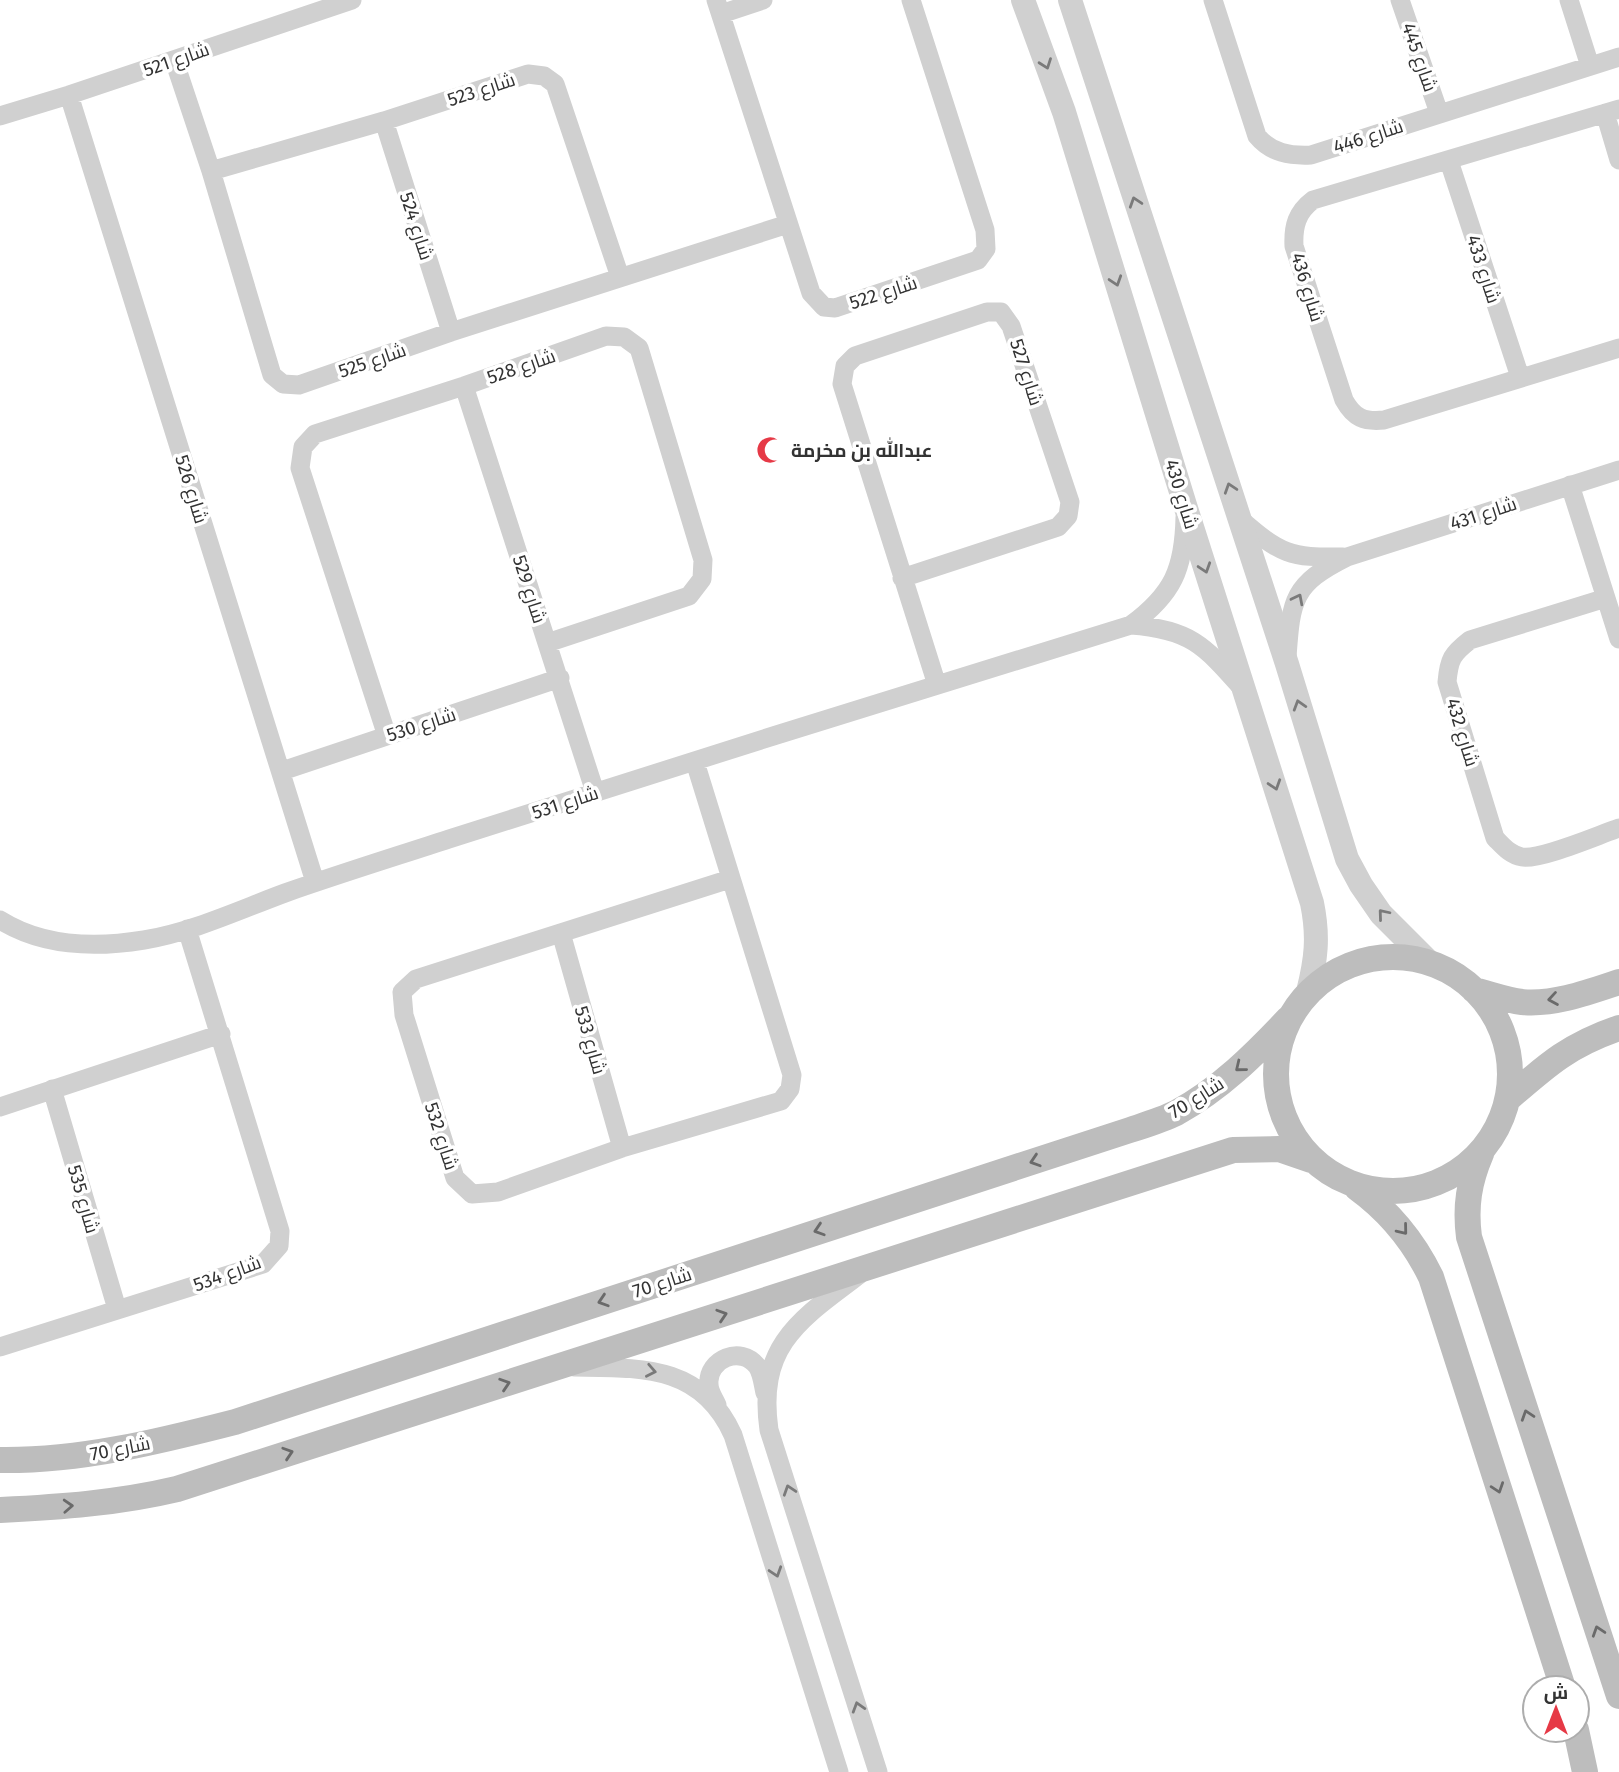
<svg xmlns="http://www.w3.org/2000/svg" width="1619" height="1772" viewBox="0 0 1619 1772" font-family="'Fira Sans',Cairo,sans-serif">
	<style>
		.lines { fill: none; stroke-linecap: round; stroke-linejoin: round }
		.minor { stroke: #d0d0d0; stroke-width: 19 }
		.tertiary { stroke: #d0d0d0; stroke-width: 24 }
		.secondary { stroke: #bdbdbd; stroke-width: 26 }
		.oneway { stroke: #7a7a7a }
		.oneway2 { stroke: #6a6a6a }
		.labels { text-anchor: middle; stroke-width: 7; stroke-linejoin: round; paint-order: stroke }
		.street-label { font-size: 19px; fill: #333; stroke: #fff }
		.poi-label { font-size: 19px; font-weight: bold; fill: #333; stroke: #fff; text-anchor: start }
	</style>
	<rect width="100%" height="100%" fill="#fff"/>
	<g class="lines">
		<path class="minor" d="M716 0 811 293 824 307 835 308 978 260 986 249 985 230 911 0
			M1213 0 1257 136C1271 153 1290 156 1311 155L1619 57
			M1400 0 1439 113
			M1569 0 1590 66
			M721 14 763 0
			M174 60 211 171 272 375 283 384 299 385 451 332 788 224
			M69 95 315 882
			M1619 109 1313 200C1297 212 1293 226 1294 246L1344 400C1354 418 1364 422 1384 420L1619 348
			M1605 113 1619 160
			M0 116 69 95 352 0
			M384 121 451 332
			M1449 161 1520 377
			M211 171 384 121 528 74 544 76 555 84 620 277
			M464 386 595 792
			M1570 485 1619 639
			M1240 519C1280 554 1290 558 1343 557
			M902 578 1058 527 1068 516 1070 502 1011 326 1001 312H987L855 356 845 366 842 384 937 685
			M1606 598 1470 640C1452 654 1449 659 1447 682L1495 838C1503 846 1510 855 1522 857 1541 860 1598 835 1619 828
			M1131 625C1189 629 1204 645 1241 687
			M1287 657C1291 599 1293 584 1347 557L1619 470
			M387 736 300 468 303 447 315 434 464 386 606 336 624 337 639 348 703 560 702 579 689 596 547 643
			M695 762 792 1075 790 1089 781 1101 622 1148 498 1192 472 1194 455 1178 404 1015 402 992 416 979 730 879
			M282 771 560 678
			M0 920C43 947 95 948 144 940 192 932 239 910 285 893 339 874 394 857 449 839 676 766 903 695 1131 625 1173 594 1184 569 1185 517
			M561 933 622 1148
			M52 1089 117 1309
			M0 1107 221 1034
			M859 1275C799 1320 757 1346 769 1430L878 1772
			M0 1347 263 1264 279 1246 280 1231 187 929
			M574 1367C640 1368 701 1364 733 1435L839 1772
			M717 1405C714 1398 709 1392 709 1384 707 1359 741 1345 757 1366 762 1373 763 1384 765 1393"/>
		<path class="tertiary" d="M1023 0 1064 112 1185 505 1312 903C1319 937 1316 960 1308 992
			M1070 0 1287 664 1347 859 1361 885 1381 914 1430 963"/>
		<path class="secondary" d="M1276 1074a117 117 0 1 1 234 0a117 117 0 1 1-234 0Z
			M1474 990C1490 994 1506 1000 1522 1002 1554 1005 1589 992 1619 982
			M1508 1099C1547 1065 1569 1045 1619 1028
			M1481 1154C1469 1182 1465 1206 1469 1237L1619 1696
			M1357 1188C1390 1212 1413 1240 1431 1277L1563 1688
			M0 1460C80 1461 157 1442 235 1422L1130 1130C1145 1125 1162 1120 1176 1113 1220 1089 1254 1055 1288 1019
			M0 1510C60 1507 118 1503 177 1489L1233 1150 1279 1149 1311 1160
			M1576 1730 1585 1772"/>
	</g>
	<defs><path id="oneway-chevron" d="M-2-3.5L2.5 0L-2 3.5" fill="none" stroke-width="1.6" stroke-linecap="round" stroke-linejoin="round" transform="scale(1.75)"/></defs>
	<g class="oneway">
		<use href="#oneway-chevron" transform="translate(1046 64) rotate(70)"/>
		<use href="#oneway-chevron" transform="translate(1135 202) rotate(-108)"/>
		<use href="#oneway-chevron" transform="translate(1116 281) rotate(72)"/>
		<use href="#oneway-chevron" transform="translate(1230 488) rotate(-108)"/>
		<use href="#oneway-chevron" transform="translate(1205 568) rotate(72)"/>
		<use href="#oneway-chevron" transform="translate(1298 599) rotate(-63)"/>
		<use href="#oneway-chevron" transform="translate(1299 705) rotate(-107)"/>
		<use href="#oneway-chevron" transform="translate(1275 785) rotate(72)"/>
		<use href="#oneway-chevron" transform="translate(1383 914) rotate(-130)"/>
		<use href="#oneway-chevron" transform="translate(651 1371) rotate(11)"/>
		<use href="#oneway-chevron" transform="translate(789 1490) rotate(-108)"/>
		<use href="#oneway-chevron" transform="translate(776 1572) rotate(72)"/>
		<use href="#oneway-chevron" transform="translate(858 1707) rotate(-107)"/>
	</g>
	<g class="oneway2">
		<use href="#oneway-chevron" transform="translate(1553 999) rotate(171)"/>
		<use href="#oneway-chevron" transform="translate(1240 1067) rotate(141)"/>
		<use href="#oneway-chevron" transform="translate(1035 1161) rotate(162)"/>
		<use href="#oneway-chevron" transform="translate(819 1230) rotate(162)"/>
		<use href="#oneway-chevron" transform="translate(1403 1230) rotate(51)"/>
		<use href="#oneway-chevron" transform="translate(603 1301) rotate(162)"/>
		<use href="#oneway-chevron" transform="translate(722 1315) rotate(-18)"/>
		<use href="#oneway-chevron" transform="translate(505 1384) rotate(-18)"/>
		<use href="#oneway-chevron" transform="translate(1527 1415) rotate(-108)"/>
		<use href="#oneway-chevron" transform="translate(288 1453) rotate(-18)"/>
		<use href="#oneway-chevron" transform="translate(1498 1488) rotate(71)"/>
		<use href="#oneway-chevron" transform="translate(68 1506) rotate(-3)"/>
		<use href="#oneway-chevron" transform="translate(1598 1631) rotate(-108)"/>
	</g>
	<defs>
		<symbol id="mosque-bare" viewBox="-9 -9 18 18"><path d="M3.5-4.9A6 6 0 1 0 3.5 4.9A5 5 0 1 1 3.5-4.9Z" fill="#e63946" stroke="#fff" stroke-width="2.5" paint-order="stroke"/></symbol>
	</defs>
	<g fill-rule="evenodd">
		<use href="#mosque-bare" x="751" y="431" width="38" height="38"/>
	</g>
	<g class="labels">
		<g class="street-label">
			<text transform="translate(1420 57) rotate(71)" y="7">شارع 445</text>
			<text transform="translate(176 59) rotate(-19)" y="7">شارع 521</text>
			<text transform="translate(481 89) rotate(-18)" y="7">شارع 523</text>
			<text transform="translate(1368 136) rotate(-18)" y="7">شارع 446</text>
			<text transform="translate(417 226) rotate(72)" y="7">شارع 524</text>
			<text transform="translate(1484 269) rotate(72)" y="7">شارع 433</text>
			<text transform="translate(1308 287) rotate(73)" y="7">شارع 436</text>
			<text transform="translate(883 292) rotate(-18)" y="7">شارع 522</text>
			<text transform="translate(372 360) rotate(-19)" y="7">شارع 525</text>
			<text transform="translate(521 366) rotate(-19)" y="7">شارع 528</text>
			<text transform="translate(1027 372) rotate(72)" y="7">شارع 527</text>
			<text transform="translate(192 489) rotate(73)" y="7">شارع 526</text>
			<text transform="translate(1182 494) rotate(73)" y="7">شارع 430</text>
			<text transform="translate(1483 513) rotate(-18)" y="7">شارع 431</text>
			<text transform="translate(530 589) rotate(72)" y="7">شارع 529</text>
			<text transform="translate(421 724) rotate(-18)" y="7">شارع 530</text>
			<text transform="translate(1463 732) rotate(73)" y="7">شارع 432</text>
			<text transform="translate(565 802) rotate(-18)" y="7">شارع 531</text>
			<text transform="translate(591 1040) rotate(74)" y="7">شارع 533</text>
			<text transform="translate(1196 1097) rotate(-32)" y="7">شارع 70</text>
			<text transform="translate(442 1136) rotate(72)" y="7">شارع 532</text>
			<text transform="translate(84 1199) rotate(74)" y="7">شارع 535</text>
			<text transform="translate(227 1273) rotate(-20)" y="7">شارع 534</text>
			<text transform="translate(662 1282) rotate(-18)" y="7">شارع 70</text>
			<text transform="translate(120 1448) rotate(-11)" y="7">شارع 70</text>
		</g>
		<g class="poi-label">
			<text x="791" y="457">عبدالله بن مخرمة</text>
		</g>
	</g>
	<g transform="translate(1556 1709)"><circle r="33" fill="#ffffff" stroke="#adadad" stroke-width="2"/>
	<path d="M0-5L12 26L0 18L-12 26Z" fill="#e63946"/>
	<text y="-10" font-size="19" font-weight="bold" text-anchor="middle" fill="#333333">ش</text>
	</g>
</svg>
